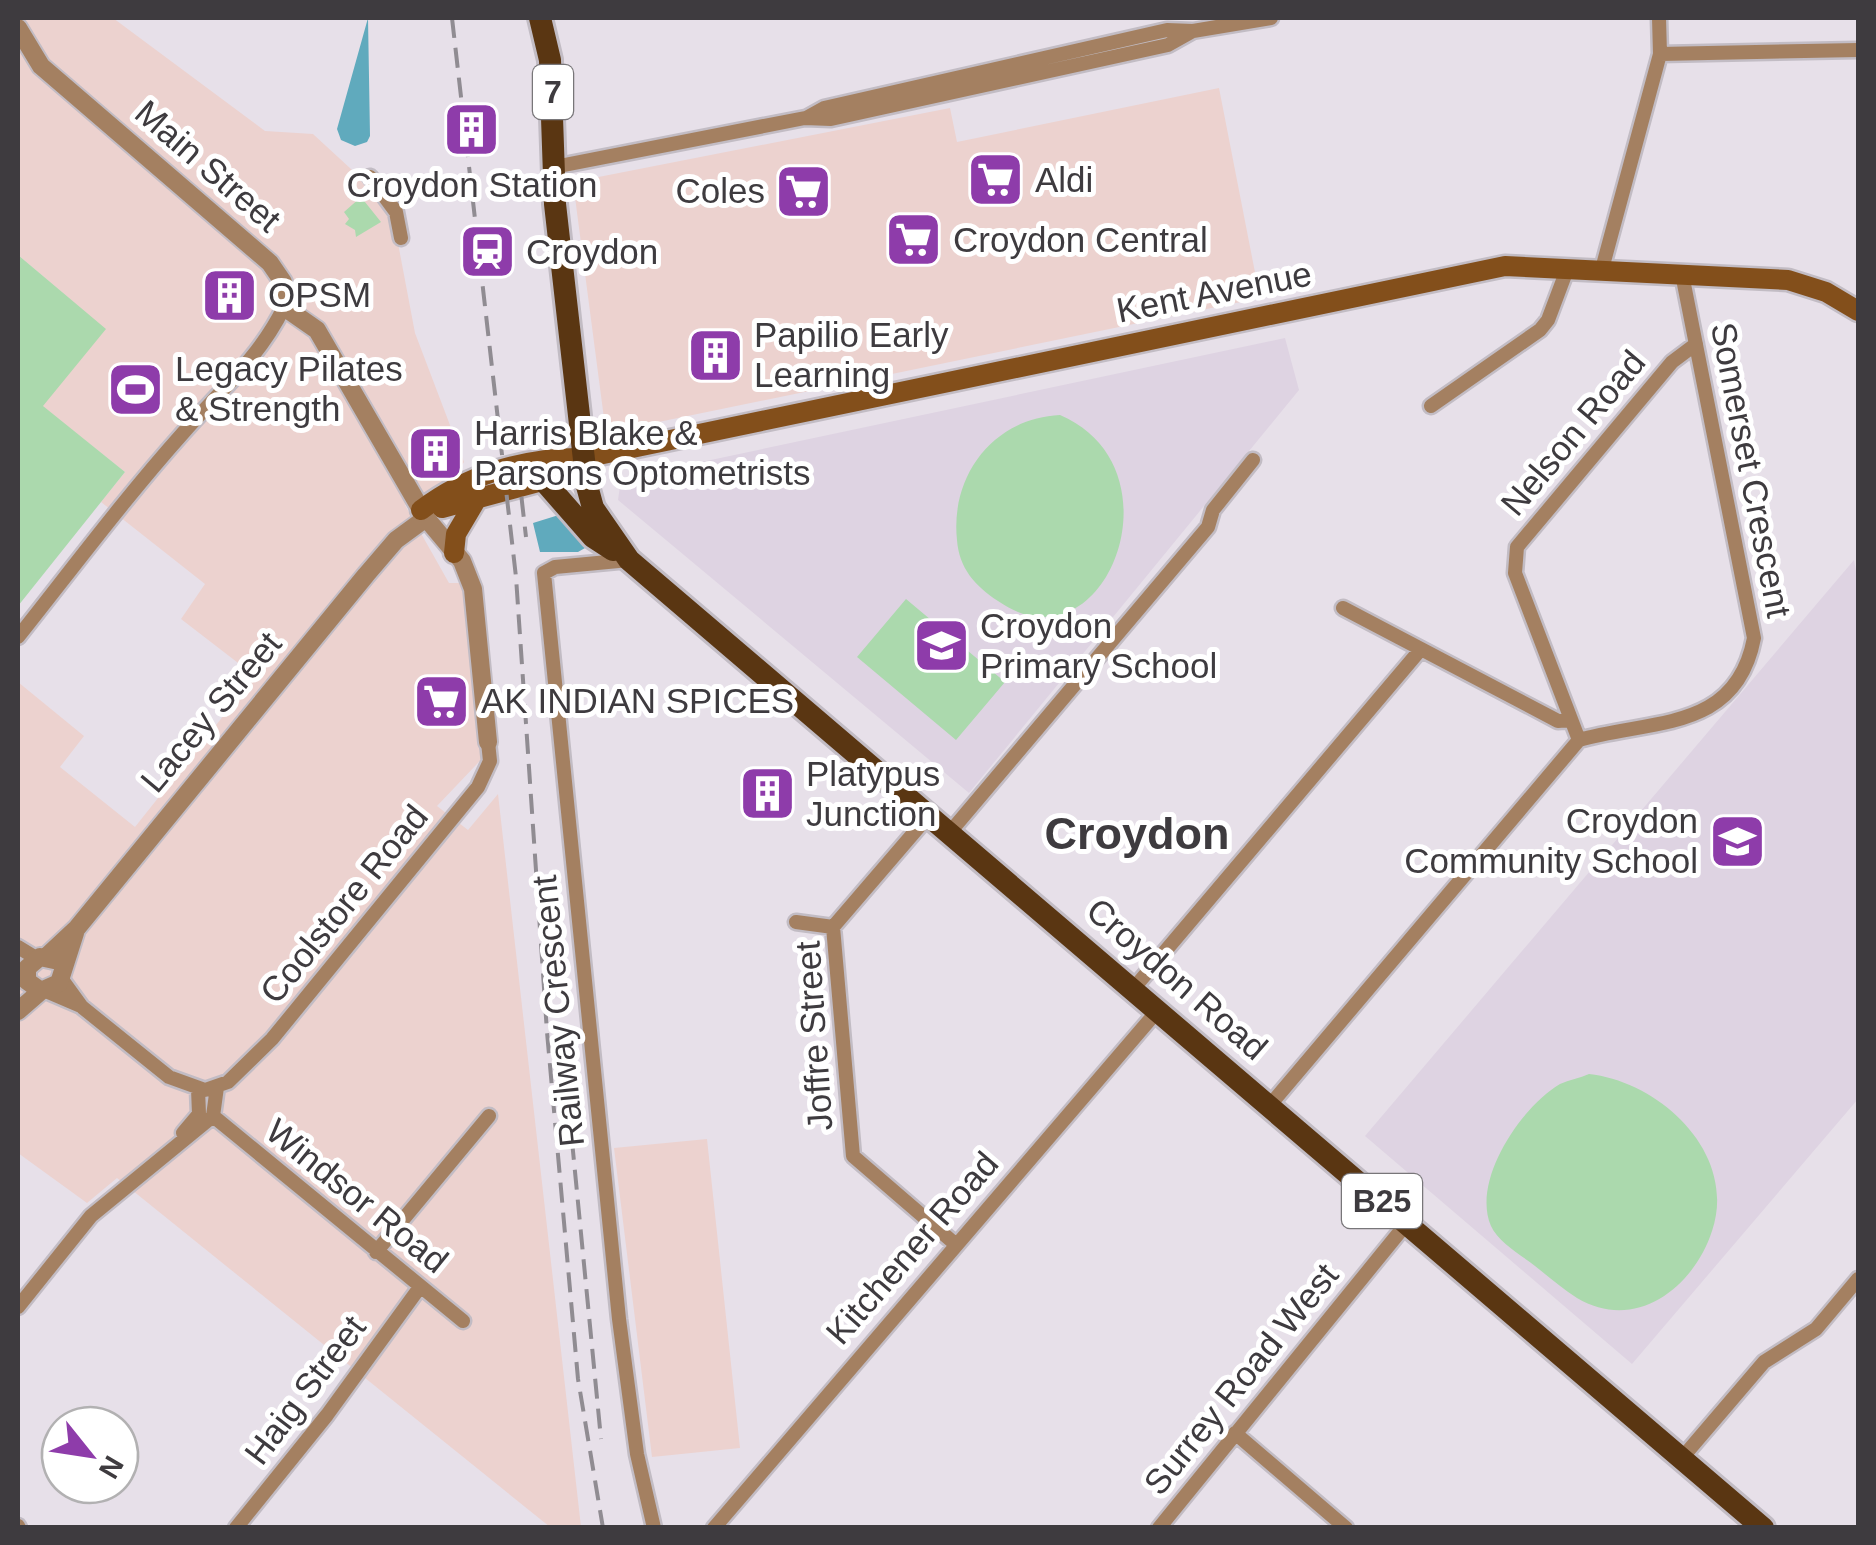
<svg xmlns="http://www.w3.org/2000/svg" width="1876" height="1545" viewBox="0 0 1876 1545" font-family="Arial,sans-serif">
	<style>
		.commercial { fill: #ecd2cf }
		.built { fill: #ded3e2 }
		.green { fill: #abd9ad }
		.water { fill: #60aabd }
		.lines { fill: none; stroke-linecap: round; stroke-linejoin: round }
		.minor-casing { stroke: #c2bcc4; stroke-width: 19 }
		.tertiary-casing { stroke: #c2bcc4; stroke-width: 22 }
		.secondary-casing { stroke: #c2bcc4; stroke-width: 25 }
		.primary-casing { stroke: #c2bcc4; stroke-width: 28 }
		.minor { stroke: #a48061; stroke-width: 14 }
		.tertiary { stroke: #a48061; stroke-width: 18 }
		.secondary { stroke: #834f1b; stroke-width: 20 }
		.primary { stroke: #5a3612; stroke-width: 22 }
		.rail { stroke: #908c92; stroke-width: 4; stroke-dasharray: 20 10; stroke-linecap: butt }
		.labels { text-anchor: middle; stroke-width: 10; stroke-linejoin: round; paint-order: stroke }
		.shield { fill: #fff; stroke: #787679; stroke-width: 2.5 }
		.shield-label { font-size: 32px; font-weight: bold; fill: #3e3b3f }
		.street-label { font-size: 35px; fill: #3e3b3f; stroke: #fff }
		.poi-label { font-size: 35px; fill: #3e3b3f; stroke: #fff; text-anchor: start }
		.district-label { font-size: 45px; font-weight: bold; fill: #3e3b3f; stroke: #fff }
	</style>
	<rect width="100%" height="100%" fill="#e7e0e9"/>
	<path class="commercial" d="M18 18H113L265 131 313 134 351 169 394 222 415 333 464 462 453 479 405 505 449 583H482L496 744 437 806 468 830 498 794 581 1527H550L117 1178 87 1203 18 1153V682L84 736 60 767 135 827 255 676 181 619 205 584 101 502 125 472 42 406 105 329 18 255Z
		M1219 88 1260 298 610 432 605 426 573 182 950 108 957 142Z
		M707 1139 740 1448 652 1457 614 1148Z"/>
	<path class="built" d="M1285 338 1299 390 969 793 618 500 621 479Z
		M1854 560 1858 582V1099L1632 1364 1365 1136Z"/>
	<path class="green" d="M361 197 381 222 356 237 355 230 345 224 349 219 344 212Z
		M18 255 106 329 43 406 125 472 18 606Z
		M1060 415C1185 468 1105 676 998 601 975 586 959 568 957 540 950 475 994 418 1060 415Z
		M906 599 1005 682 956 740 857 657Z
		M1589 1074C1661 1082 1738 1154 1712 1231 1694 1287 1636 1333 1577 1298 1563 1289 1549 1277 1535 1266 1521 1255 1498 1242 1491 1226 1471 1180 1522 1106 1560 1084 1569 1080 1580 1078 1589 1074Z"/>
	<path class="water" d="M368 18 370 136 367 142 355 146 341 140 337 129Z
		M562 514 585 548 578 552H540L533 523Z"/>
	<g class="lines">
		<defs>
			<path id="minor" d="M1660 54 1858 50
				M806 118 824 108 1167 30 1193 31 1271 18
				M554 167 805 118 831 119 1168 45 1193 31
				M370 177 396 212 401 238
				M1602 269 1660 54 1659 18
				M1431 406 1540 330 1548 320 1568 267
				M629 560 555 567 544 573 619 1319 637 1454 654 1528
				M1343 608 1558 721 1571 720
				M18 637C72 569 125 498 183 433 219 392 260 357 284 307
				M1579 740C1650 719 1736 733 1754 638L1682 274
				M1579 740 1515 573 1517 547 1672 362 1696 344
				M930 814 833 927 853 1156 954 1243
				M951 831 1208 527 1213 510 1253 460
				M796 922 833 927
				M18 947 36 958
				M61 978 82 1007 169 1077 205 1090 228 1082 272 1039 478 787 490 761 488 742
				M1134 988 1421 649
				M46 991 81 1006
				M1270 1105 1579 740
				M213 1116 463 1321
				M183 1133 199 1114 198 1089
				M376 1252 489 1116
				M18 1307 91 1216 213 1116 217 1087
				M1235 1433 1346 1528
				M1682 1458 1764 1362 1816 1329 1858 1279
				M18 1526 19 1528
				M236 1528 327 1415 420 1287
				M714 1528 1159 1009
				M1159 1528 1407 1223"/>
			<path id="tertiary" d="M18 28 41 66 270 263 283 282 284 307 317 330 426 518 462 561 473 589 488 742
				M47 956 77 928 366 575 396 540 426 518
				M41 991 59 983 75 933
				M41 991 27 981V968L40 957 54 960
				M18 1011 41 991"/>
			<path id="secondary" d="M442 508 564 475 584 458
				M421 510C467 475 525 457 584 458L1505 266 1788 280 1826 292 1858 311
				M454 553 456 534 479 495"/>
			<path id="primary" d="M540 18 550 60 555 204 587 486 593 508 629 560 1763 1528
				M544 481 593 537 613 550"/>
		</defs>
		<use href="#minor" class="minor-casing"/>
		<use href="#tertiary" class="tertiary-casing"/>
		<use href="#secondary" class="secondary-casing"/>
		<use href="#primary" class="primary-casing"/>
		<use href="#minor" class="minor"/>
		<use href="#tertiary" class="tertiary"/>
		<use href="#secondary" class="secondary"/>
		<use href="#primary" class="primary"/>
		<path class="rail" d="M452 18 516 577 547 1032 578 1379 603 1528
			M518 467 526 537
			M569 1110 601 1439"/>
	</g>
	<defs>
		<symbol id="building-square" viewBox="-11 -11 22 22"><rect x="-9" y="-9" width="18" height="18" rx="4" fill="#8e3caa" stroke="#fff"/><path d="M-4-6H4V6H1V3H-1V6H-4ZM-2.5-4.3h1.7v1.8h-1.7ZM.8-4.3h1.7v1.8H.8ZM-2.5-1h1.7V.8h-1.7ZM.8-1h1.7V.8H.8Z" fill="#fff"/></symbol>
		<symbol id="supermarket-square" viewBox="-11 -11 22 22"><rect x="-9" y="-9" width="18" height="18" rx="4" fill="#8e3caa" stroke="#fff"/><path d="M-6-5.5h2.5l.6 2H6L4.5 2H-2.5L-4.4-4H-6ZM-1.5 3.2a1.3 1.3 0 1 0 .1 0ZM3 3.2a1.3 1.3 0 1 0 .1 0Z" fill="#fff"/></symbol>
		<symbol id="station-square" viewBox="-11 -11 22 22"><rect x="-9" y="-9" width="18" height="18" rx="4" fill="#8e3caa" stroke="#fff"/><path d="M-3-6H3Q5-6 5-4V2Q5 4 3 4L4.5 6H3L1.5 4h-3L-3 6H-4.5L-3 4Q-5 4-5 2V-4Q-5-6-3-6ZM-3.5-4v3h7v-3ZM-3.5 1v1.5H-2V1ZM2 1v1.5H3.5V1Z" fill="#fff"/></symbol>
		<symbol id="stadium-square" viewBox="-11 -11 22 22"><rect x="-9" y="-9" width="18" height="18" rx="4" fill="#8e3caa" stroke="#fff"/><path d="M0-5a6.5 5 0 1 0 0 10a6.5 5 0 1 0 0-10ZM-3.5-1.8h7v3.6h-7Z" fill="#fff"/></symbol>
		<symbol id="school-square" viewBox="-11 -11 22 22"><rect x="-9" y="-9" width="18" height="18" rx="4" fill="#8e3caa" stroke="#fff"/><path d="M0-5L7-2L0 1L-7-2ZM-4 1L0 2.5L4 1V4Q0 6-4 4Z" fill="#fff"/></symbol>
	</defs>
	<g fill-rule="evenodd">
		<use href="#building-square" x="440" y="98" width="63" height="63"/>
		<use href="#supermarket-square" x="964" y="148" width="63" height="63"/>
		<use href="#supermarket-square" x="772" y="160" width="63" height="63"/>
		<use href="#supermarket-square" x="882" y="208" width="63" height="63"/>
		<use href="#station-square" x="456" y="220" width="63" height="63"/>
		<use href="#building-square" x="198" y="264" width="63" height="63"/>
		<use href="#building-square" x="684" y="324" width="63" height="63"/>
		<use href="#stadium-square" x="104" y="358" width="63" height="63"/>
		<use href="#building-square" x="404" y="422" width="63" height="63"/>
		<use href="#school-square" x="910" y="614" width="63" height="63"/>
		<use href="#supermarket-square" x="410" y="670" width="63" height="63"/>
		<use href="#building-square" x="736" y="762" width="63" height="63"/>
		<use href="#school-square" x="1706" y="810" width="63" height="63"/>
	</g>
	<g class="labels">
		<g class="shield">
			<rect x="533" y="65" width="40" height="54" rx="8"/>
			<rect x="1342" y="1174" width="80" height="54" rx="8"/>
		</g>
		<g class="shield-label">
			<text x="553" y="103">7</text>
			<text x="1382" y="1212">B25</text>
		</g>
		<g class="street-label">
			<text transform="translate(208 166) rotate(41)" y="12">Main Street</text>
			<text transform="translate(1214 292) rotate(-11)" y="12">Kent Avenue</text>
			<text transform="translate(1573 433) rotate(-50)" y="12">Nelson Road</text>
			<text transform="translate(1751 470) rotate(79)" y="12">Somerset Crescent</text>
			<text transform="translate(211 712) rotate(-50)" y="12">Lacey Street</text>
			<text transform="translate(344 904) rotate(-51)" y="12">Coolstore Road</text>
			<text transform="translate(1177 979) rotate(41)" y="12">Croydon Road</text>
			<text transform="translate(558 1011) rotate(-96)" y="12">Railway Crescent</text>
			<text transform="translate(814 1036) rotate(-94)" y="12">Joffre Street</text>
			<text transform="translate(357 1196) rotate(39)" y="12">Windsor Road</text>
			<text transform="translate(912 1248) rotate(-49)" y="12">Kitchener Road</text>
			<text transform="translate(1241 1379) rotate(-51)" y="12">Surrey Road West</text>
			<text transform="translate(305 1390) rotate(-53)" y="12">Haig Street</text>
		</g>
		<g class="poi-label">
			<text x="1035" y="192">Aldi</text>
			<text x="472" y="197" text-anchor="middle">Croydon Station</text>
			<text x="765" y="203" text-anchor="end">Coles</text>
			<text x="953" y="252">Croydon Central</text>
			<text x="526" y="264">Croydon</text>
			<text x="268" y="307">OPSM</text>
			<text x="754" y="347">Papilio Early<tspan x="754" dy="40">Learning</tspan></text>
			<text x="175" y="381">Legacy Pilates<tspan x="175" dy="40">&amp; Strength</tspan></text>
			<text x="474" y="445">Harris Blake &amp;<tspan x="474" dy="40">Parsons Optometrists</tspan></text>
			<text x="980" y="638">Croydon<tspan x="980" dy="40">Primary School</tspan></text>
			<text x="481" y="713">AK INDIAN SPICES</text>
			<text x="806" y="786">Platypus<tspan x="806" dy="40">Junction</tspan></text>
			<text x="1698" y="833" text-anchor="end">Croydon<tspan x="1698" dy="40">Community School</tspan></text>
		</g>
		<g class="district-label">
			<text x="1137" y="849">Croydon</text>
		</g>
	</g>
	<rect width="1876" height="1545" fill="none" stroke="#3e3b3f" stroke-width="40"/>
	<g transform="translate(90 1455) rotate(120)"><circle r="48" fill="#ffffff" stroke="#b2b1b2" stroke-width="2.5"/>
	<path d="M0-8L18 38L0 25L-18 38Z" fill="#8e3caa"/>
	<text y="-15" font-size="28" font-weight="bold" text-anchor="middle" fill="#3e3b3f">N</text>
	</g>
</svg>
